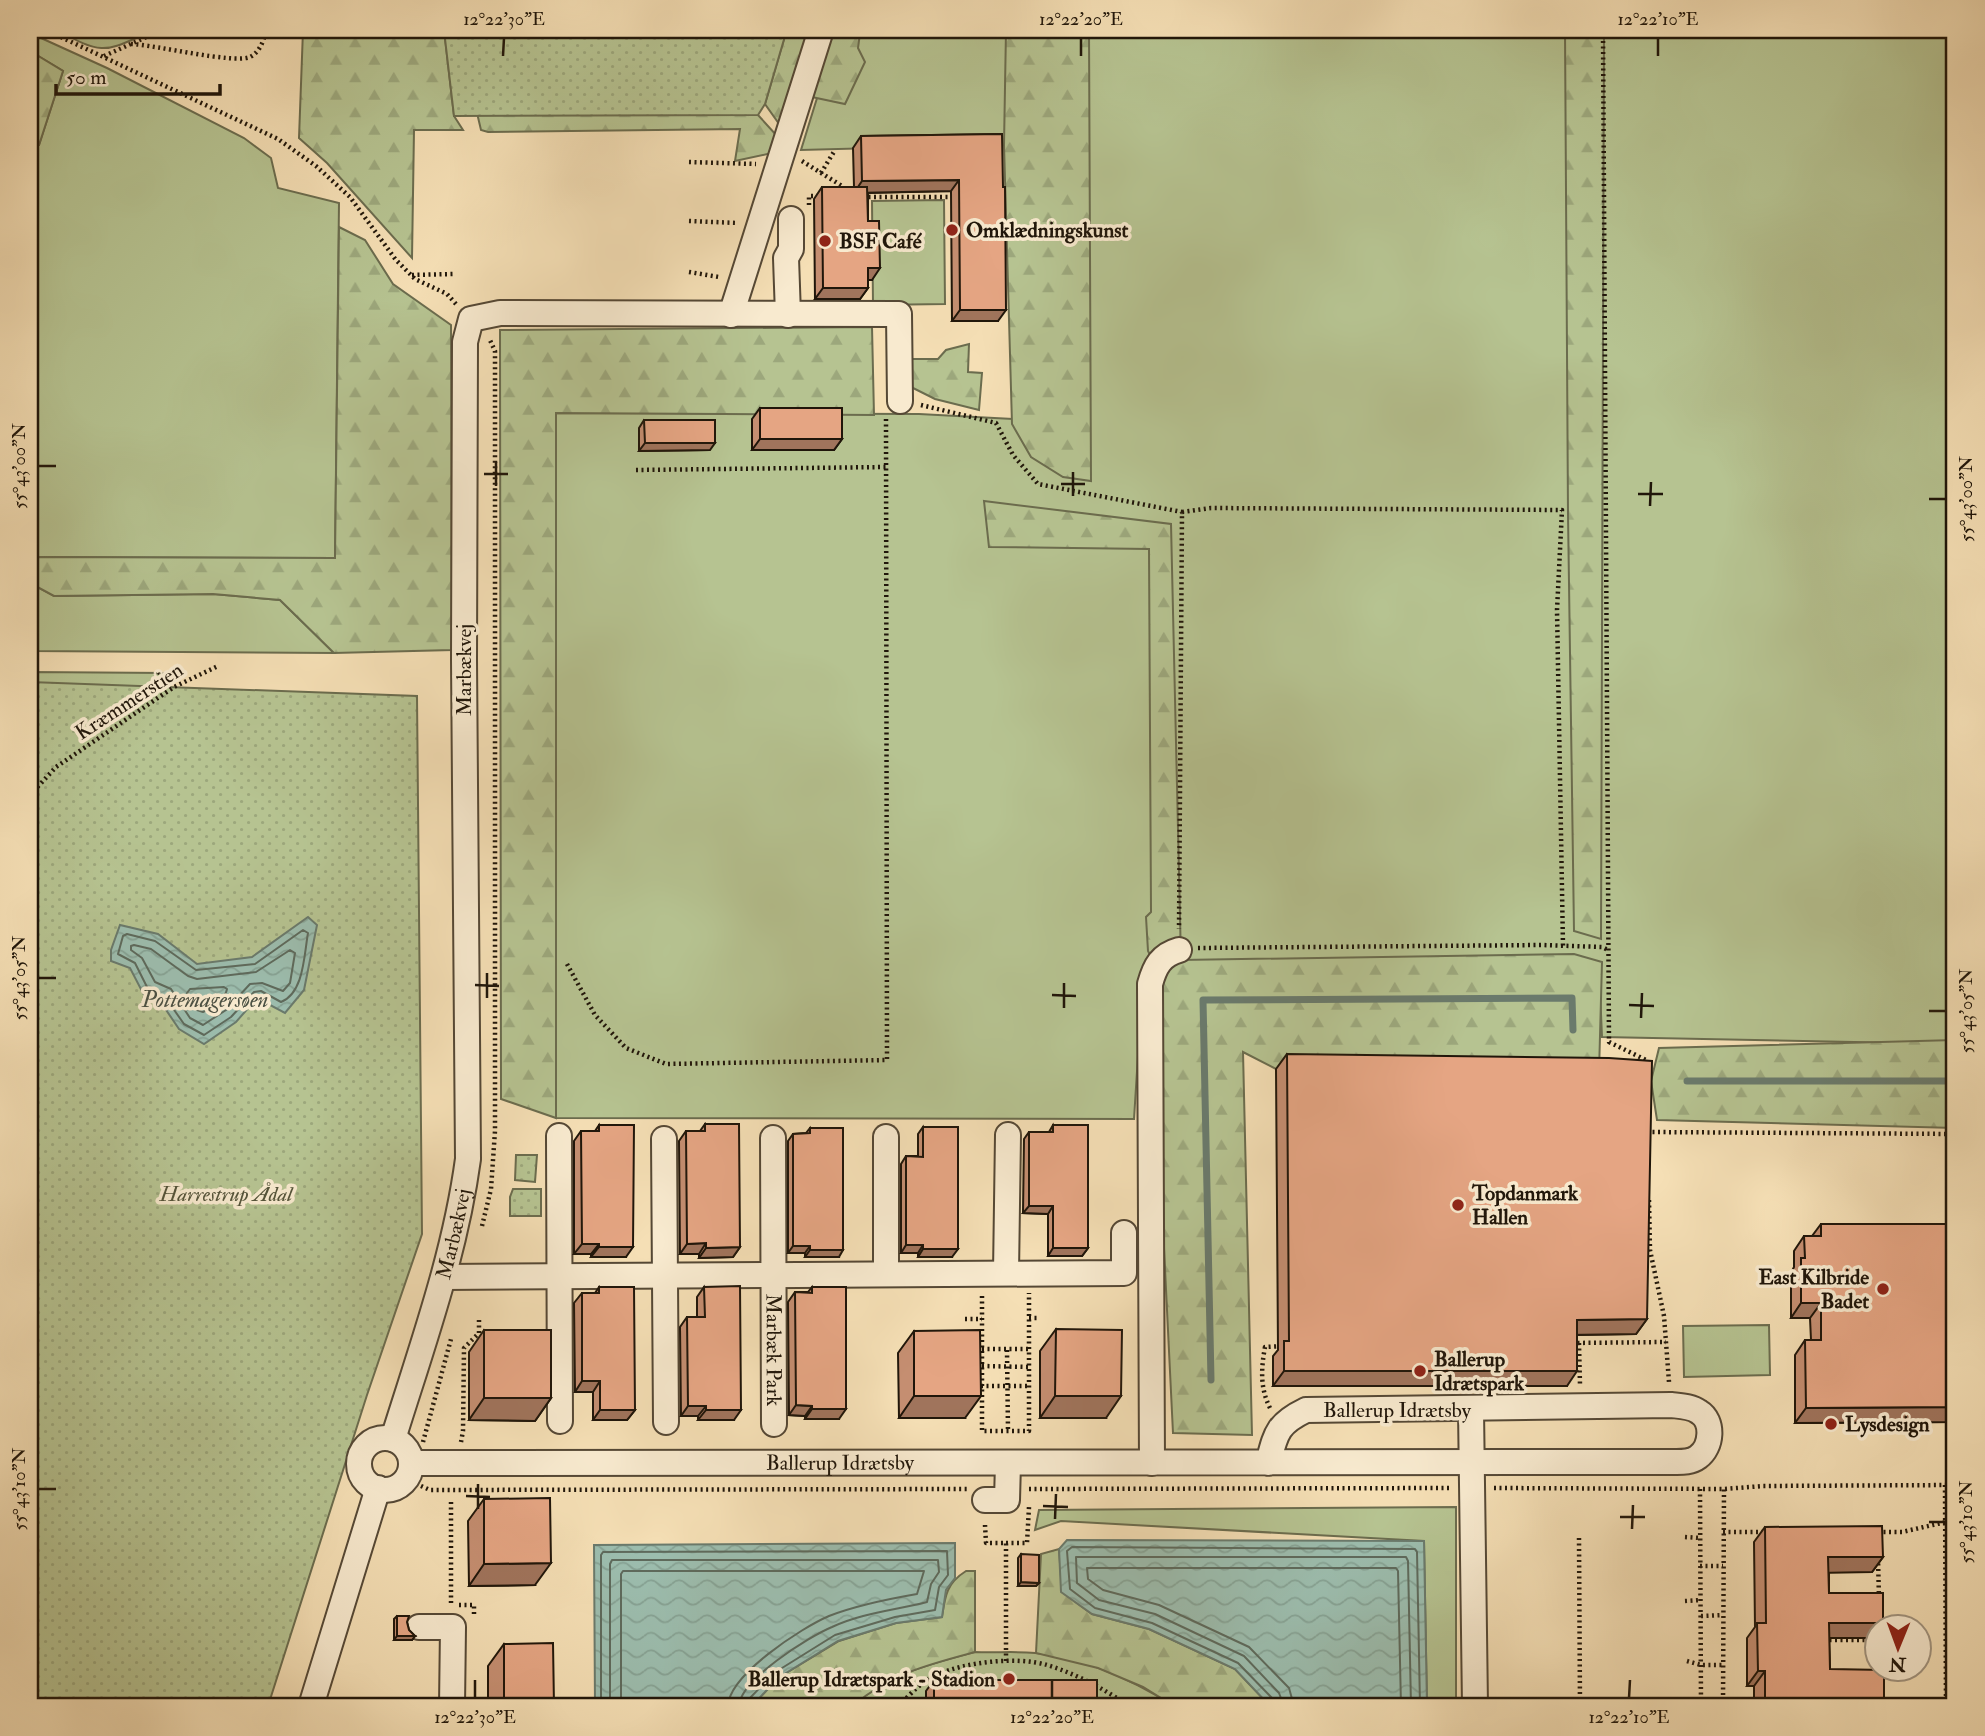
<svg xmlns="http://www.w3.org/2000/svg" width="1985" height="1736" viewBox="0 0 1985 1736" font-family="'IM FELL Double Pica',serif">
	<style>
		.grass { fill: #b6c391; stroke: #6b6c4e; stroke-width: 2 }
		.forest { fill: url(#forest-firs); stroke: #6b6c4e; stroke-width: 2 }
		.park { fill: url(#park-dots); stroke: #6b6c4e; stroke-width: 2 }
		.water { fill: url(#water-waves); stroke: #6a7a6c; stroke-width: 2 }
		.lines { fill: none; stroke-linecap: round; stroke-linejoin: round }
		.shore { stroke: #5e6a5c; stroke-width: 2 }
		.stream { stroke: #6a7a6c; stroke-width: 7 }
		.minor-casing { stroke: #554835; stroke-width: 28 }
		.path { stroke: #20160a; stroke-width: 4.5; stroke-dasharray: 2 3.5; stroke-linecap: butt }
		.minor { stroke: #f8eacf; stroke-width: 24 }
		.wall { fill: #c58e71; stroke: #20160a; stroke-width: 2 }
		.shaded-wall { fill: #a0745c; stroke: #20160a; stroke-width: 2 }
		.building { fill: #e5a583; stroke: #20160a; stroke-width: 2 }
		.ticks { fill: none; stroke: #20160a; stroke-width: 2.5 }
		.poi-dot { fill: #8f2418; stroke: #f8eacf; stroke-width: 2.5 }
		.labels { text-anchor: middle; stroke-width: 7; stroke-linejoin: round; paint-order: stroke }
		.poi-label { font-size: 21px; font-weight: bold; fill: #20160a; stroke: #f8eacf; text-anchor: start }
		.street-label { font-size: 21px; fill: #20160a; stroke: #f8eacf }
		.park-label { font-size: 21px; font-style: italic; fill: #545339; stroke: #f8eacf }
		.water-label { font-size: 23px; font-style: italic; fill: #4b5043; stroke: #f8eacf }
		.neatline { fill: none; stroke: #20160a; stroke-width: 2.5 }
		.ticks-label { font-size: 18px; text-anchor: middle; fill: #20160a }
	</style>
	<defs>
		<pattern id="forest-firs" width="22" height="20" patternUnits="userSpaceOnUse" patternTransform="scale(1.75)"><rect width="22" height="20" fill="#b6c391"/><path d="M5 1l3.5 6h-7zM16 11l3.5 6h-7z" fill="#9ca77c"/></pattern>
		<pattern id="park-dots" width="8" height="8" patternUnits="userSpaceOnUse" patternTransform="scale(1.75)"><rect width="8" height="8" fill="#b6c391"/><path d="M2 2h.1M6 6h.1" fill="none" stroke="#9ca77c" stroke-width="1.8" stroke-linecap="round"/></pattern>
		<pattern id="water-waves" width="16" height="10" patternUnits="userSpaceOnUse" patternTransform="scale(1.75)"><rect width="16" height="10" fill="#9cbdae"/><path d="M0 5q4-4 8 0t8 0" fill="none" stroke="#86a294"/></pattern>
	</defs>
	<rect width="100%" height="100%" fill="#f5dfb5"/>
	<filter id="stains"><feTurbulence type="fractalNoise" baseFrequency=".00286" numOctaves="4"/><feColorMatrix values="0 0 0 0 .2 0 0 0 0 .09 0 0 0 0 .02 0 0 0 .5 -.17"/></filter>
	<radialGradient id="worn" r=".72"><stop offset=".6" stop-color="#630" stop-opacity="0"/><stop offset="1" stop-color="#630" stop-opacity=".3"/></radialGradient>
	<path class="grass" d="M58 30H155C107 50 105 58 58 30Z
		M838 30H1036L1032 144 801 150Z
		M1082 30H1955V1044L1602 1037 1599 968 1143 976 1134 1119 556 1118V413L919 414 1088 423Z
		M30 33 107 68 244 138 271 158 278 188 339 203 335 558 35 557 30 564V149L39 145 63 71 30 51Z
		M944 200 945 304 873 305 872 201Z
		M30 583 54 596 213 594 280 600 334 653 30 651Z
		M30 672 167 673 169 679 129 706 30 785Z
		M1769 1325 1770 1375 1684 1377 1683 1326Z
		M1456 1507V1706H1427L1424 1541 1061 1521 1035 1530 1039 1510Z
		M975 1652C995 1653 1015 1651 1035 1653 1083 1657 1134 1681 1174 1706H853C888 1674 930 1664 975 1652Z"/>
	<path class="forest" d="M303 30H444L454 116 463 130H414L412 258 327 163 299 138Z
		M784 30H815L782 128 765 104 785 36Z
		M823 30H864L860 33 858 48 865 62 845 104 807 96Z
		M1006 30H1089L1091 481 1063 477 1031 457 1012 424 1004 145Z
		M1565 30H1604L1601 939 1574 931 1568 514Z
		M30 51 63 71 39 145 30 149Z
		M477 113 758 115 778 137 772 153 735 161 740 129 488 132 481 130Z
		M339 227 365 240 393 284 451 325 452 650 334 653 280 600 213 594 54 596 30 583V564L34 557 335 558Z
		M872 327 874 415 556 413V1118L501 1099 500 330Z
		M969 344 968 372 982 373 979 410 935 399 909 386 903 359H938L946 350Z
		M984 501 1171 524 1181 960 1574 954 1602 962 1599 1073 1276 1069 1243 1052 1252 1435 1173 1433 1158 1125 1159 972 1148 951 1146 917 1151 912 1149 549 989 547Z
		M1955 1040V1128L1657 1120 1651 1081 1659 1048Z
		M1059 1549 1062 1592 1092 1614 1149 1629 1235 1669 1270 1706H1174L1143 1687 1098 1668 1036 1653 1041 1554Z
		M966 1571H975V1652C930 1664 889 1674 853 1706H752L778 1678 839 1641 896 1623 942 1617C945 1595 947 1583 966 1571Z"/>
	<path class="park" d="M444 30H784L785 36 765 104 758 115 454 116Z
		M30 682 417 696 422 1234 367 1395 268 1706H30Z
		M516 1155H537L535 1182 515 1180Z
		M513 1189H541V1216H510V1197Z"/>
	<path class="water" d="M308 917 317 925 304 990 285 1013 257 998 236 1022 204 1044 179 1029 160 1001 144 995 130 968 111 961V950L120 925 158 934 197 964 252 957Z
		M1067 1540 1424 1541 1427 1706H1270L1235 1669 1149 1629 1092 1614 1061 1592 1059 1549Z
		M955 1543V1578L946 1590 942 1617 896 1623 838 1641 778 1678 752 1706H595L594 1545Z"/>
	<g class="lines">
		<path class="shore" d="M303 930 308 933C304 955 304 993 281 1002L261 991 254 992 231 1017 204 1035 184 1024 165 997 148 989 135 963 118 954 123 936 127 934 155 941 196 970 255 964Z
			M134 945 151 949 188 976 197 979 256 972 290 950 295 953 290 983 283 991 262 983 250 984 226 1010 203 1025 190 1018 171 989 155 982 142 958 131 950V946Z
			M224 987 227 989C225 1000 213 1007 203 1012L197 1010 187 993 190 989Z
			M601 1706V1555L603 1552 947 1551 948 1575 939 1587 935 1610 895 1617 835 1635 774 1673 749 1699 748 1706
			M610 1706V1564L612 1560H938L939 1572 931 1584 927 1602C896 1610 861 1613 832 1627 808 1637 740 1680 739 1706
			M621 1706V1574L623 1571H924L917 1594C888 1599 857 1605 829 1616 801 1628 729 1675 728 1706
			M1275 1706 1273 1699 1238 1663 1152 1623 1095 1608 1070 1589 1067 1551 1072 1547 1415 1549 1417 1552 1420 1706
			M1284 1706 1279 1693 1244 1656 1155 1614 1099 1600 1077 1583 1076 1557H1406L1408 1561 1411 1706
			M1294 1706 1289 1688 1249 1647 1159 1605 1103 1590 1088 1579 1087 1568H1396L1398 1571 1401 1706"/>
		<path class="stream" d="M1687 1081H1955
			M1211 1380 1203 1000 1572 998 1573 1030"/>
		<defs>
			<g id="minor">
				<path d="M731 315 821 30"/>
				<path d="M788 315 786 258 791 249V219"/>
				<path d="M559 1136 560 1421"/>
				<path d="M886 1137V1274"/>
				<path id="s1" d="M773 1138 774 1424"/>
				<path d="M664 1139 666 1422"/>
				<path d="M1006 1273 1008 1135"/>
				<path d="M444 1277 1124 1273V1233"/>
				<path d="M1471 1410 1475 1706"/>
				<circle cx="385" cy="1464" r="26"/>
				<path id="s2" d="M393 1439C422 1346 455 1255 468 1159L464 660 465 342 471 319 500 313 899 314 900 401"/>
				<path id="s3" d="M411 1463 1671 1462C1681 1462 1690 1463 1698 1457 1712 1447 1714 1421 1699 1412 1691 1406 1680 1406 1671 1405L1306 1410C1277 1424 1276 1433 1268 1463"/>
				<path d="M1152 1463 1150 984C1155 966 1161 955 1179 950"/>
				<path d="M985 1500H1007L1008 1463"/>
				<path d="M419 1627H453L452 1706"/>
				<path d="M311 1706 378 1488"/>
			</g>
		</defs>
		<use href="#minor" class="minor-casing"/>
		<path class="path" d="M46 30 278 139 316 166 350 197 396 260 415 279 447 294 456 304
			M1603 30 1609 1042 1646 1060V1065
			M131 44C156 45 233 64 250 57 260 52 264 40 266 30
			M104 56 162 30
			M802 161 842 186 845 192
			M689 162 756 164
			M821 173 835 150
			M863 197H956
			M809 205V196H819
			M689 221 738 223
			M689 272 719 277
			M412 275 453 274
			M921 405 996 423 1013 455 1038 484 1182 512 1179 929
			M636 470 887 467
			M1182 512 1211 508 1562 510 1557 610 1563 946
			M30 795 56 767 174 687 218 666
			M1198 948 1541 945 1602 947 1608 950
			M567 964 595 1015 626 1048 666 1064 887 1060 886 418
			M1647 1132 1955 1134
			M1649 1200 1650 1250 1664 1316 1669 1382
			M482 1226 491 1189 495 1131V351L489 338
			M982 1296V1431H1029V1293
			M1029 1318H1040
			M965 1319H982
			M1572 1343 1666 1342
			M1579 1343 1580 1385
			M982 1349H1029
			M1007 1350 1008 1431
			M982 1366 1029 1367
			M981 1386H1029
			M1270 1408C1260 1388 1261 1369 1265 1347L1283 1346
			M423 1442 451 1339
			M461 1442 463 1431 464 1348 479 1333V1320
			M1945 1485 1946 1706
			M421 1486 430 1490 968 1489
			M1494 1488 1724 1489 1763 1486 1955 1485
			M1029 1489 1451 1488
			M1700 1489 1701 1706
			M451 1502V1605
			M985 1525 986 1543H1006V1661
			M1723 1532H1764
			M1878 1532H1902L1946 1522
			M1685 1537 1700 1538
			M1579 1538 1580 1706
			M1006 1543H1027L1029 1507
			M1878 1558 1879 1599
			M1700 1566H1723
			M1685 1601 1701 1600
			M459 1605H474V1617
			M1701 1616 1723 1615
			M1824 1640H1876
			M1687 1661 1701 1665H1723
			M899 1706C909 1695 922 1681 936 1675 966 1662 1016 1656 1047 1665 1077 1674 1104 1689 1129 1706
			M1723 1706 1724 1489"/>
		<use href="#minor" class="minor"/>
	</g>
	<path class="wall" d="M1002 134 998 321H952L951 191 868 193V221L872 280H868V288L860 299H815L814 199 822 187H854L853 148 861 136Z
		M760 408 842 439 834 450H752V419Z
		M644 420 710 450 639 451V428Z
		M1287 1054 1647 1319 1636 1334 1577 1335 1567 1386H1273V1356L1278 1350 1276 1069Z
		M705 1124 740 1247 733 1257 699 1258V1254H680L679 1141 686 1131H700Z
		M599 1125 626 1257H591V1254H574V1141L581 1131H595Z
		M1053 1125 1088 1248 1082 1256H1048V1214L1023 1213 1024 1139 1029 1132H1049Z
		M923 1127 952 1257H918V1253H901V1164L906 1156H918V1134Z
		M810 1128 839 1257H805V1253H788V1141L793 1134 806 1133Z
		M1821 1224H1955V1422L1795 1423V1355L1805 1340H1811L1810 1318H1791V1273L1794 1267V1251L1804 1236H1812Z
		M599 1287 635 1410 627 1420H593V1392H575L574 1303 582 1293H595Z
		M704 1287 734 1420H698V1416H681L680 1327 687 1317H697V1297Z
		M812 1287 839 1419H805V1416L789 1415 788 1302 795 1292H808Z
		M1056 1329 1106 1418H1040V1351Z
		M484 1330 551 1398 535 1421 469 1420V1352Z
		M914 1331 965 1418H899L898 1353Z
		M484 1499 535 1585 469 1586 468 1521Z
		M1765 1527 1883 1557 1872 1572H1829V1593L1877 1628V1633L1873 1638H1829L1830 1669 1880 1706H1754V1686H1747V1638L1755 1627 1754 1542Z
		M1021 1554 1039 1583 1036 1586H1018V1558Z
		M397 1616 407 1622 409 1630 415 1636 412 1640H394V1619Z
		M504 1644 554 1706H488V1666Z
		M934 1680 1097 1706H926V1691Z"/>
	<path class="shaded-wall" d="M959 180 951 191 854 193 862 181Z
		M868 268H880L872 280H860Z
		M823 288H868L860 299H815Z
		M960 310H1006L998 321H952Z
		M760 439H842L834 450H752Z
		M645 443H715L710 450 639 451Z
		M1029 1206H1053L1048 1214 1023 1213Z
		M706 1243 699 1254H680L687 1244Z
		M582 1244H599L591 1254H574Z
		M906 1245H923L918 1253H901Z
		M793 1246H810L805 1253H788Z
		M599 1247H633L626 1257H591Z
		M740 1247 733 1257 699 1258 706 1248Z
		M1053 1248H1088L1082 1256H1048Z
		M923 1249H958L952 1257H918Z
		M810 1250H843L839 1257H805Z
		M1801 1303H1821L1810 1318H1791Z
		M1647 1319 1636 1334 1567 1335 1577 1320Z
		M1284 1371H1577L1567 1386H1273Z
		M582 1381H600L593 1392H575Z
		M914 1396H981L965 1418H899Z
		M1055 1396H1121L1106 1418H1040Z
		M484 1398H551L535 1421 469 1420Z
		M796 1405 812 1406 805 1416 789 1415Z
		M688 1406H706L698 1416H681Z
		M1955 1407V1422L1795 1423 1806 1408Z
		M812 1409H846L839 1419H805Z
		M600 1410H635L627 1420H593Z
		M706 1410H741L734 1420H698Z
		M1828 1557H1883L1872 1572 1818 1573Z
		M551 1563 535 1585 469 1586 484 1564Z
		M1021 1582 1039 1583 1036 1586H1018Z
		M1829 1623H1883L1880 1628H1877V1633L1873 1638H1819Z
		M397 1636H415L412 1640H394Z
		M1758 1671H1765L1754 1686H1747Z
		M1884 1700 1880 1706H1793L1797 1701Z"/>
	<path class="building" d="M1002 134 1003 187H1005L1006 310H960L959 180 862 181 861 136Z
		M822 187H867L868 221H879L880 268H868V288H823Z
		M760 408H842V439H760Z
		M644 420H715V443H645Z
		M1287 1054 1609 1058 1652 1061 1647 1319 1577 1320V1371H1284V1341H1289Z
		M705 1124H739L740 1247 706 1248V1243L687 1244 686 1131H705Z
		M599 1125H634L633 1247H599V1244H582L581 1131H599Z
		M1053 1125H1088V1248H1053V1206H1029V1132H1053Z
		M923 1127H958V1249H923V1245H906V1156L923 1157Z
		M810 1128H843V1250H810V1246H793V1134L810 1133Z
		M1821 1224H1955V1407L1806 1408 1805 1340H1821V1303H1801V1258H1805L1804 1236H1821Z
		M740 1286 741 1410H706V1406H688L687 1317H705L704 1287Z
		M599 1287H634L635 1410H600V1381H582V1293H599Z
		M812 1287H846V1409H812V1406L796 1405 795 1292 812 1293Z
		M1056 1329 1122 1330 1121 1396H1055Z
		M484 1330H551V1398H484Z
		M980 1330 981 1396H914V1331Z
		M550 1498 551 1563 484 1564V1499Z
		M1882 1526 1883 1557H1828L1829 1593H1883V1623H1829L1830 1669 1884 1670V1700L1797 1701V1706H1765V1671H1758L1757 1623H1766L1765 1527Z
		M1021 1554 1039 1555V1583L1021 1582Z
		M397 1616H409L407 1622 409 1630 415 1636H397Z
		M553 1643 554 1706H504V1644Z
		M934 1680H1097V1706H934Z"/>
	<path class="ticks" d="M503 56 504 38M1081 56V38M1658 56V38M38 466H56M484 474H508M1061 484H1085M496 486V462M1638 494H1663M1073 496V472M1929 499H1946M1650 506 1651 482M38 978H56M475 985 499 986M1052 995 1076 996M487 998V973M1629 1005 1654 1006M1064 1008V983M1929 1011H1946M1641 1018 1642 993M38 1489H56M466 1496 490 1497M1043 1506 1068 1507M478 1509V1484M1620 1517H1645M1055 1519 1056 1494M1929 1522H1946M1632 1529 1633 1505M475 1698V1680M1052 1698V1680M1629 1698 1630 1680"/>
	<g class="poi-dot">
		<circle cx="952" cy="230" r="7"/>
		<circle cx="825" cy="241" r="7"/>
		<circle cx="1458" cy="1205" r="7"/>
		<circle cx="1883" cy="1289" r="7"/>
		<circle cx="1420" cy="1371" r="7"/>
		<circle cx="1831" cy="1424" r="7"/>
		<circle cx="1009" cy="1679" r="7"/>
	</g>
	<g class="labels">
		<g class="poi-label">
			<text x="966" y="237">Omklædningskunst</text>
			<text x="839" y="248">BSF Café</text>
			<text x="1472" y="1200">Topdanmark<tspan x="1472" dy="24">Hallen</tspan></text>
			<text x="1869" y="1284" text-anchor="end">East Kilbride<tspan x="1869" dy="24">Badet</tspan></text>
			<text x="1434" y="1366">Ballerup<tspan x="1434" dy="24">Idrætspark</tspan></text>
			<text x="1845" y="1431">Lysdesign</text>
			<text x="995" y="1686" text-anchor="end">Ballerup Idrætspark - Stadion</text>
		</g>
		<g class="street-label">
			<text transform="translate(464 670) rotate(-90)" y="7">Marbækvej</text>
			<text transform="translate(129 701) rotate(-33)" y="7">Kræmmerstien</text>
			<text dy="7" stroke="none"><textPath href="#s2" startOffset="214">Marbækvej</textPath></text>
			<text dy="7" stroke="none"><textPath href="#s1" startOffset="212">Marbæk Park</textPath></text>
			<text x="1397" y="1417">Ballerup Idrætsby</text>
			<text dy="7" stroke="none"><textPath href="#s3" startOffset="429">Ballerup Idrætsby</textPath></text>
		</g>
		<g class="park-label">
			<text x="226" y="1201">Harrestrup Ådal</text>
		</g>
		<g class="water-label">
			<text x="205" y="1007">Pottemagersøen</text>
		</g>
	</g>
	<rect width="1985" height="1736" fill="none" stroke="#f5dfb5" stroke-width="77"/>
	<g transform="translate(1898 1648) rotate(181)"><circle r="33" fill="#f8eacf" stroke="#a29580" stroke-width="2"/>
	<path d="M0-5L12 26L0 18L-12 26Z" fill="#8f2418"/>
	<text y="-10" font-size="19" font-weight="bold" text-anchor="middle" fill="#20160a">N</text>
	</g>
	<path d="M56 84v10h164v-10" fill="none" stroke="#20160a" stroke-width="3.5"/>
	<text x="66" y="84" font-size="21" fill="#20160a" stroke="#f8eacf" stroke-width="5" paint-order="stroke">50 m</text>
	<rect x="38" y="38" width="1908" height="1660" class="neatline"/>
	<g class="ticks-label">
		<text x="504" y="25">12°22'30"E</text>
		<text x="1081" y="25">12°22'20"E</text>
		<text x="1658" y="25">12°22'10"E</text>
		<text transform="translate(19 466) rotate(-90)" y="6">55°43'00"N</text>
		<text transform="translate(1966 499) rotate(-90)" y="6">55°43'00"N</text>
		<text transform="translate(19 978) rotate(-90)" y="6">55°43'05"N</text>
		<text transform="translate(1966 1011) rotate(-90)" y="6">55°43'05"N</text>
		<text transform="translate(19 1489) rotate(-90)" y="6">55°43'10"N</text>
		<text transform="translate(1966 1522) rotate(-90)" y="6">55°43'10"N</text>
		<text x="475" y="1723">12°22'30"E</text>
		<text x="1052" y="1723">12°22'20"E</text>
		<text x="1629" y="1723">12°22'10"E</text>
	</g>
	<rect width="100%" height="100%" filter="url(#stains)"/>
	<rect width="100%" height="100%" fill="url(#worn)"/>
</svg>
